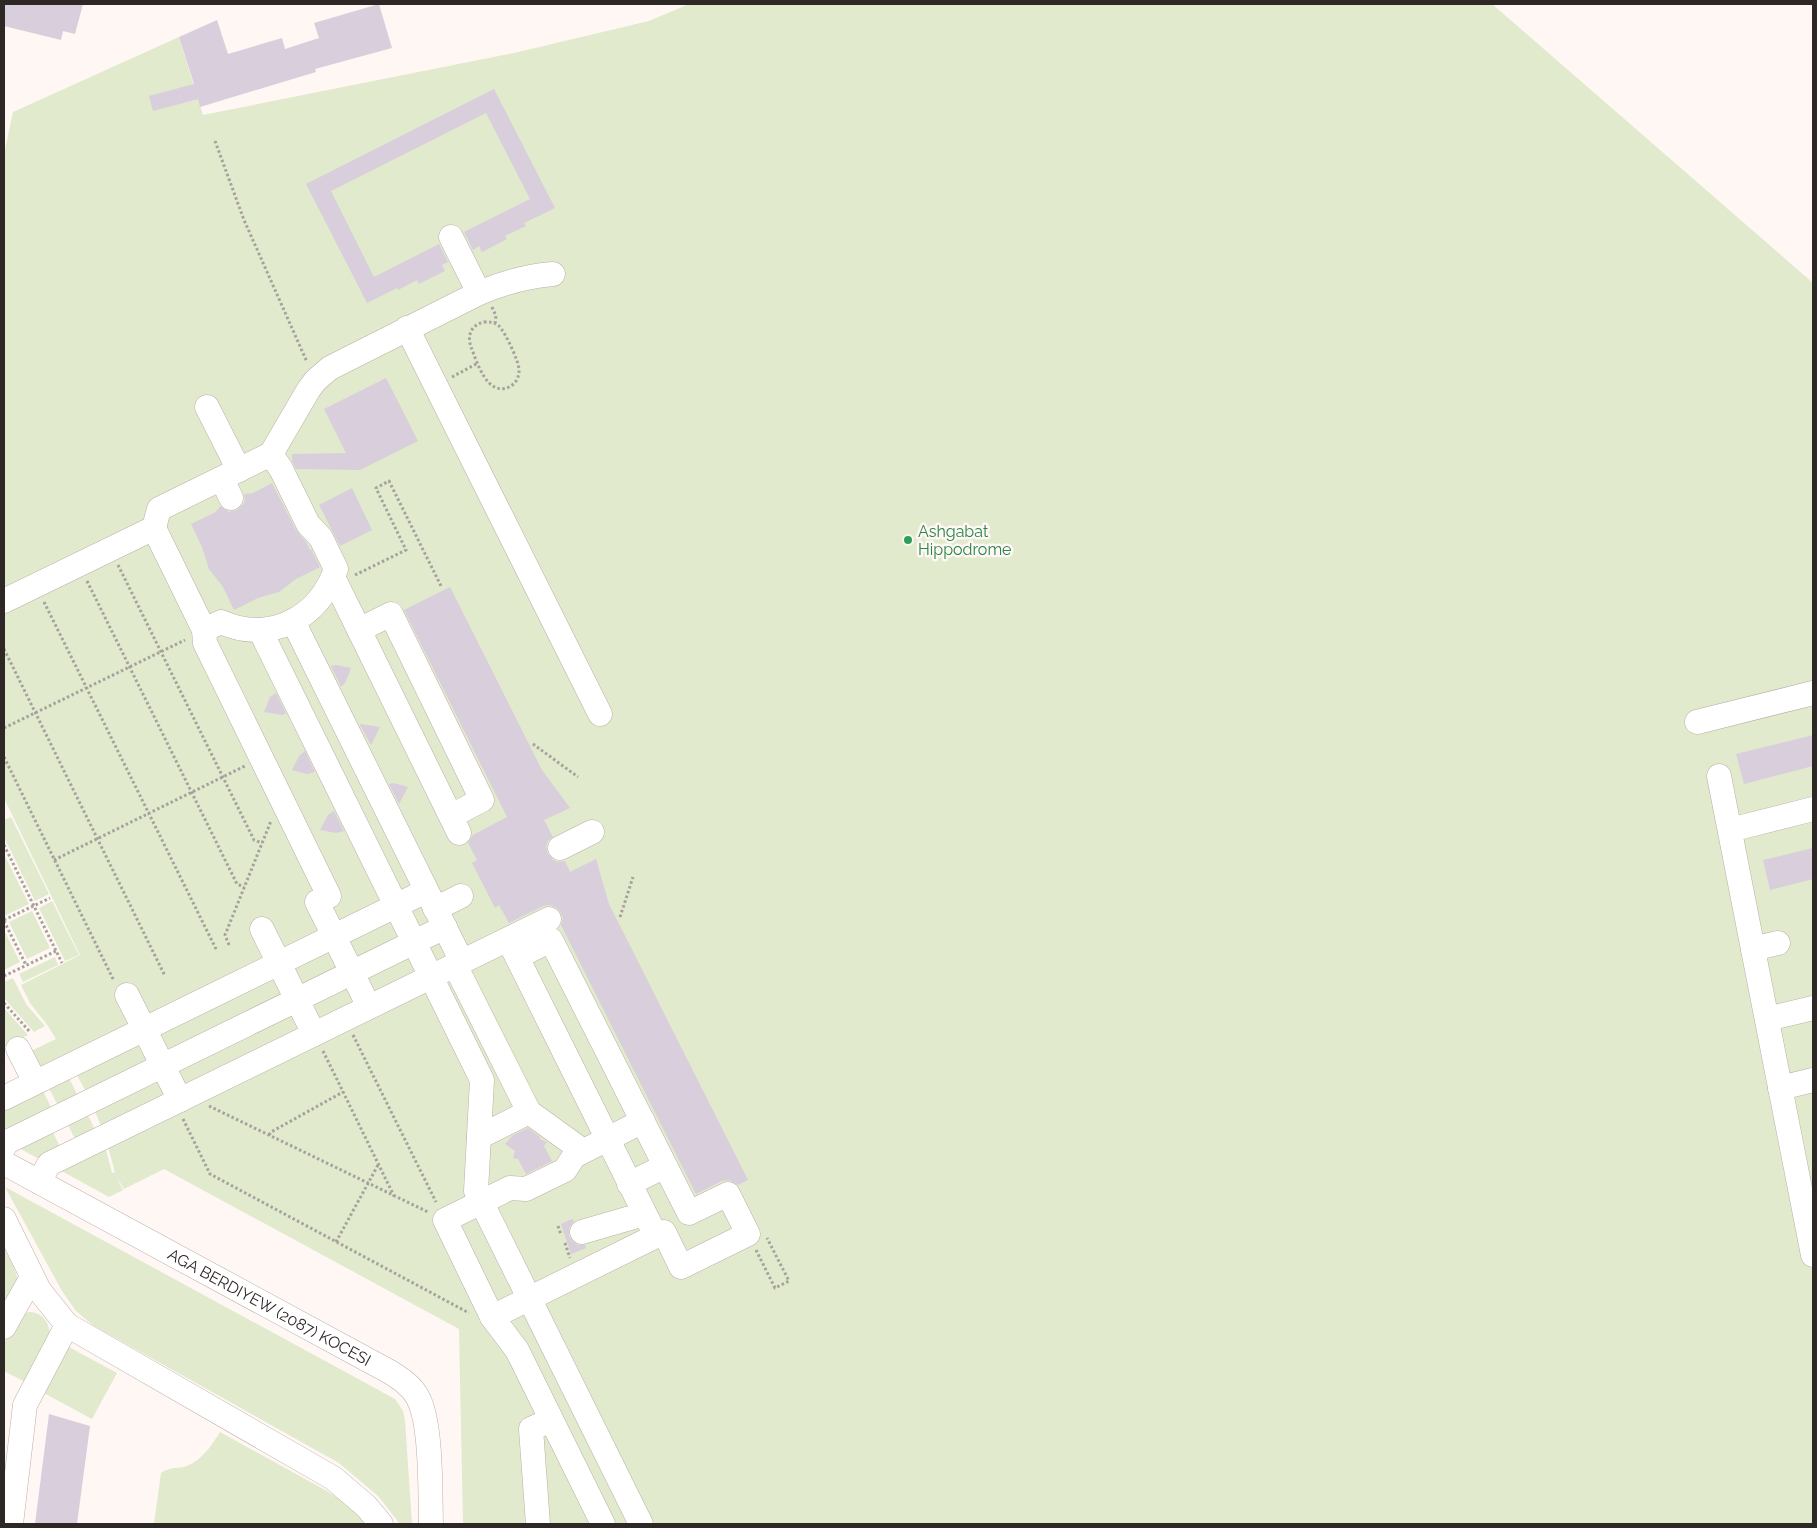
<svg xmlns="http://www.w3.org/2000/svg" width="1817" height="1528" viewBox="0 0 1817 1528" font-family="Raleway,sans-serif">
	<style>
		.green { fill: #e1eacc }
		.building { fill: #d8cedc }
		.lines { fill: none; stroke-linecap: round; stroke-linejoin: round }
		.minor-casing { stroke: #beaea8; stroke-width: 25 }
		.path { stroke: #a7a19e; stroke-width: 3; stroke-dasharray: 2.5 2.5; stroke-linecap: butt }
		.minor { stroke: #fff; stroke-width: 24 }
		.leisure-dot { fill: #2e9e5b; stroke: #fef7f4; stroke-width: 2 }
		.labels { text-anchor: middle; stroke-width: 5; stroke-linejoin: round; paint-order: stroke }
		.leisure-label { font-size: 16px; fill: #27864d; stroke: #fef7f4; text-anchor: start }
		.street-label { font-size: 16px; fill: #2d2725; stroke: #fef7f4 }
	</style>
	<rect width="100%" height="100%" fill="#fef7f4"/>
	<path class="green" d="M689 4H1492L1813 283V1524H463L459 1329 164 1169 124 1189 116 1176 123 1190 109 1197 58 1169 105 1146 112 1173 115 1172 104 1133 89 1097 67 1057 40 1070 31 1051 56 1039 48 1026 30 1003 21 985 80 955 4 798V154L13 112 179 37 203 115 514 53 649 21Z
		M11 817 49 894 35 901 4 837V820Z
		M4 854 29 904 4 916Z
		M52 901 79 955 65 961 39 908Z
		M32 911 50 948 27 959 9 922Z
		M4 930 20 962 4 970Z
		M55 957 58 965 23 982 19 974Z
		M13 978 26 1004 45 1026 34 1032 4 998V982Z
		M4 1008 28 1035 4 1047Z
		M68 1076 78 1096 58 1106 48 1086Z
		M42 1089 52 1109 4 1133V1108Z
		M87 1113 96 1132 76 1141 67 1123Z
		M52 1130 61 1149 39 1159 17 1147Z
		M5 1187 395 1399 403 1411 405 1420 412 1524H400L378 1496 339 1463 94 1326 76 1311 62 1291Z
		M4 1249 13 1265 18 1280 4 1313Z
		M28 1312C40 1311 49 1321 50 1333L25 1382 4 1371V1343L24 1315Z
		M67 1346 117 1373 92 1419 42 1392Z
		M220 1432 325 1490 347 1504 367 1524H154L161 1473C171 1466 178 1469 187 1466 202 1460 212 1445 220 1432Z"/>
	<path class="building" d="M4 4H83L75 34 63 31 61 40 4 26Z
		M379 4 392 48 315 69 316 72 200 107 198 99 153 111 149 96 194 84 179 37 217 20 228 54 282 38 285 49 319 38 314 23Z
		M494 89 555 208 524 223 526 226 505 236 507 239 482 252 479 246 473 250 464 232 530 199 486 113 331 191 374 277 439 244 448 262 442 265 445 271 419 284 417 280 398 290 397 288 367 303 306 184Z
		M386 378 418 441 360 470 296 469 292 461V454L346 453 324 409Z
		M272 483 296 530 306 542 310 550 311 549 320 567 296 579 279 592 258 598 234 610 223 587 209 569 202 547 191 524 214 513 221 506 229 512 237 510 243 505 245 500 244 494 253 493Z
		M352 488 372 530 340 546 319 505Z
		M450 587 542 770 570 808 544 820 553 837 548 841 546 847 548 854 553 860 559 862 565 861 570 872 596 859 609 904 748 1180 738 1185 729 1180 722 1181 696 1194 561 925 563 919 561 913 557 908 550 905 543 906 509 923 499 905 495 908 472 863 477 860 468 843 473 835 507 817 404 610Z
		M336 665 351 668 345 683 341 687 331 666Z
		M276 693 286 713 283 715 264 712 270 697Z
		M360 724 380 727 371 745 360 725Z
		M1813 735V766L1744 784 1736 754Z
		M305 751 315 772 307 774 292 770 299 756Z
		M393 783 408 787 399 804 389 784Z
		M334 811 344 831 336 833 320 830 328 815Z
		M1813 848V879L1770 890 1763 860Z
		M528 1128 540 1137V1139L547 1142 544 1146 552 1161 526 1174 518 1159 513 1158 515 1151 505 1144 513 1135Z
		M572 1219 574 1221 569 1228V1236L573 1242 578 1245H585L586 1248 571 1254 561 1224Z
		M49 1414 90 1426 77 1524H35Z"/>
	<g class="lines">
		<defs>
			<g id="minor">
				<path d="M451 237 479 293"/>
				<path d="M407 328 600 714"/>
				<path d="M207 407 239 470"/>
				<path d="M222 479 231 498"/>
				<path d="M154 528 204 630 205 643 329 896"/>
				<path d="M333 577 459 833"/>
				<path d="M4 601 154 528 159 509 271 454 309 389 316 380 330 368 479 293C503 283 527 276 553 274"/>
				<path d="M293 621 462 962"/>
				<path d="M204 630 221 622C270 644 319 618 336 569L321 538 308 524 281 469 271 454"/>
				<path d="M260 630 482 1080 476 1191 641 1524"/>
				<path d="M359 630 391 614 482 800 451 816"/>
				<path d="M1697 722 1813 693"/>
				<path d="M1719 776 1813 1255"/>
				<path d="M1730 830 1813 809"/>
				<path d="M560 848 592 832"/>
				<path d="M317 902 369 1007"/>
				<path d="M435 909 461 896"/>
				<path d="M262 929 314 1034"/>
				<path d="M510 943 656 1236"/>
				<path d="M1753 949 1778 943"/>
				<path d="M455 965 529 1112 583 1151"/>
				<path d="M127 995 180 1100"/>
				<path d="M1767 1019 1813 1008"/>
				<path d="M18 1049 35 1082"/>
				<path d="M1780 1088 1813 1080"/>
				<path d="M4 1098 426 891"/>
				<path d="M479 1137 529 1112"/>
				<path d="M4 1147 7 1142 445 927"/>
				<path id="s1" d="M4 1163 390 1372C401 1379 412 1386 418 1398 432 1424 430 1493 431 1524"/>
				<path d="M39 1182 49 1164 549 919"/>
				<path d="M629 1184 665 1166"/>
				<path d="M4 1219 39 1290 67 1325 333 1478 366 1506 381 1524"/>
				<path d="M582 1232 644 1214"/>
				<path d="M492 1317 664 1232 681 1267 748 1234 728 1194 689 1213 551 940 517 957"/>
				<path d="M4 1327 32 1277"/>
				<path d="M11 1524 25 1405 67 1325"/>
				<path d="M538 1524 531 1429 551 1420"/>
				<path d="M603 1524 517 1350 492 1317 445 1220 510 1188 526 1189 565 1170 574 1156 643 1121"/>
			</g>
		</defs>
		<use href="#minor" class="minor-casing"/>
		<path class="path" d="M215 141 244 220 307 362
			M492 307 496 316 495 324
			M484 322C490 322 495 322 499 326 505 332 520 363 519 371 519 378 515 384 509 387 487 397 477 362 471 347 467 335 471 325 484 322Z
			M452 377 478 363
			M118 565 254 840 262 843
			M355 575 406 550 376 488 389 481 442 588
			M87 581 237 884 244 887
			M44 602 217 951
			M4 649 165 976
			M4 728 185 640
			M533 744 578 777
			M4 757 114 981
			M4 845 62 963
			M54 860 245 766
			M620 917 633 877
			M4 920 50 898
			M4 921 26 965
			M229 945 225 935 271 821
			M4 976 56 951
			M4 1003 30 1032
			M353 1035 436 1202
			M323 1051 394 1196
			M209 1106 428 1212
			M183 1119 210 1174 469 1313
			M269 1135 271 1132 343 1092
			M558 1226 561 1235
			M336 1242 378 1165
			M565 1243 570 1258
			M756 1250 775 1288 789 1281 767 1238"/>
		<use href="#minor" class="minor"/>
	</g>
	<circle class="leisure-dot" cx="908" cy="540" r="5"/>
	<g class="labels">
		<g class="leisure-label">
			<text x="918" y="537">Ashgabat<tspan x="918" dy="18">Hippodrome</tspan></text>
		</g>
		<g class="street-label">
			<text dy="6" stroke="none"><textPath href="#s1" startOffset="302">AGA BERDIYEW (2087) KOCESI</textPath></text>
		</g>
	</g>
	<rect width="1817" height="1528" fill="none" stroke="#2d2725" stroke-width="10"/>
</svg>
